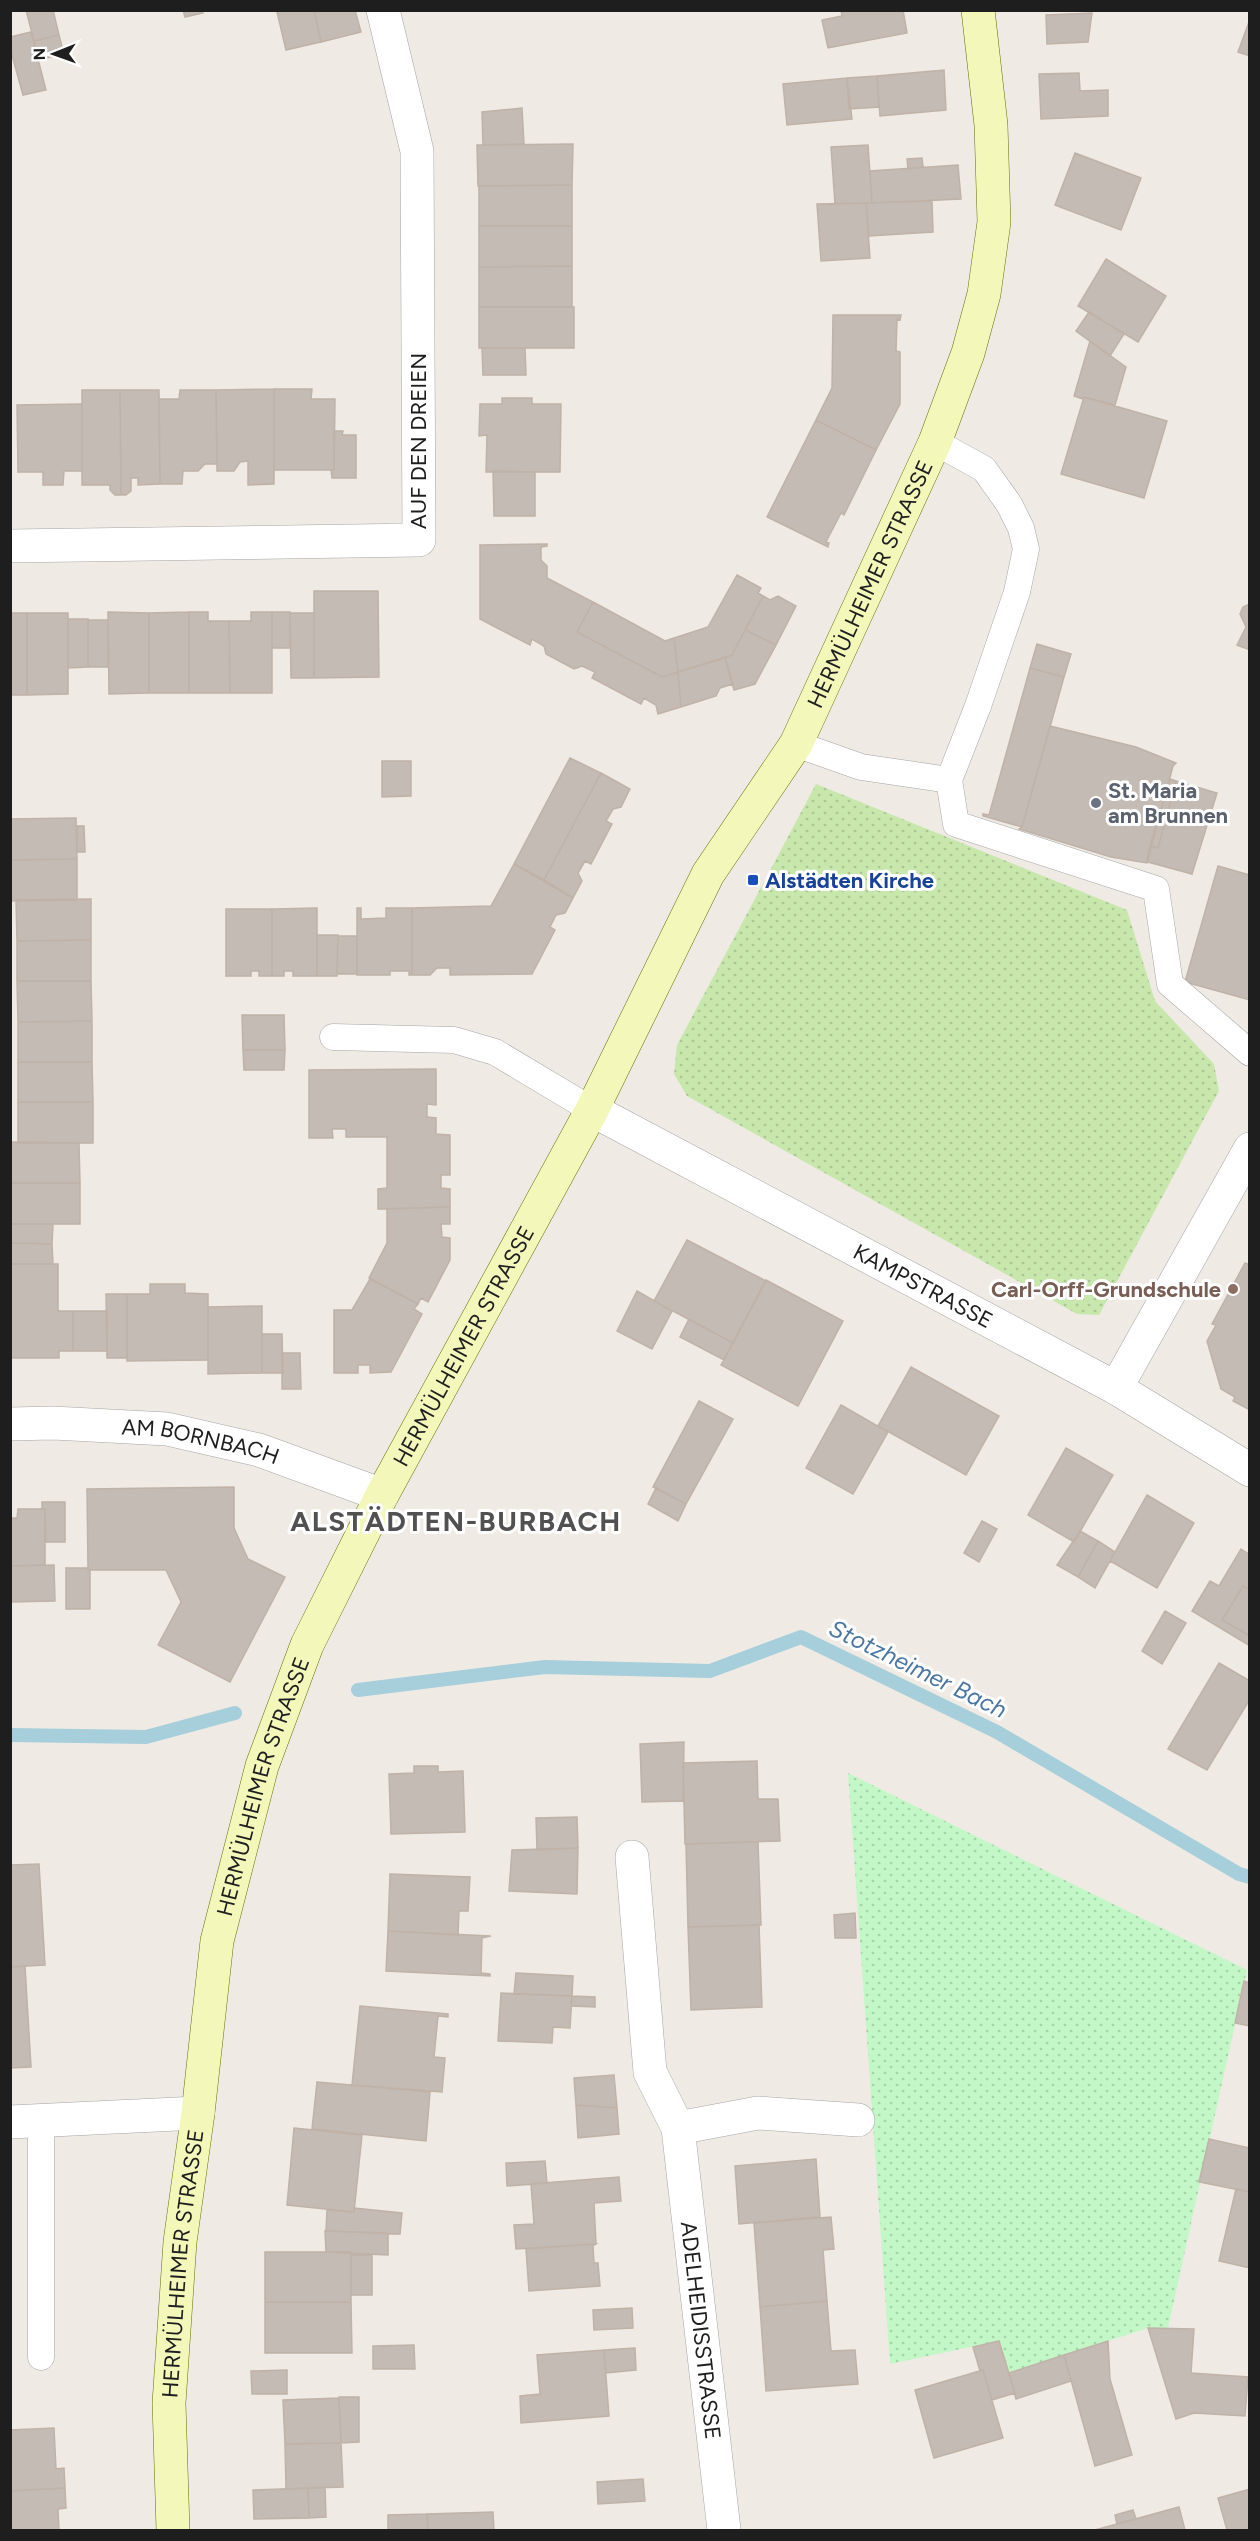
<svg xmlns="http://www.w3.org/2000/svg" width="1260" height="2541" viewBox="0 0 1260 2541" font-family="Figtree,sans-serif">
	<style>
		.grass { fill: url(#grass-dots) }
		.park { fill: url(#park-dots) }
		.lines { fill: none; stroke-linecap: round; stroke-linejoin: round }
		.stream { stroke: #a6cedb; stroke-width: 14 }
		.building { fill: #c3bbb4; stroke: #c0b2a7; stroke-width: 1.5 }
		.lane-casing { stroke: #a5a5a5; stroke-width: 27 }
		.street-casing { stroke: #a5a5a5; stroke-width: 34 }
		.secondary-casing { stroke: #657109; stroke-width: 34 }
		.lane { stroke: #fff; stroke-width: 26 }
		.street { stroke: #fff; stroke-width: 33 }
		.secondary { stroke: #f3f7ba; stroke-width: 33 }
		.worship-dot { fill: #6b7280; stroke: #fff; stroke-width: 2 }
		.transit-dot { fill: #1a4fb4; stroke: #fff; stroke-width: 2 }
		.education-dot { fill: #8d6e63; stroke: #fff; stroke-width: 2 }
		.labels { text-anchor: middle; stroke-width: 6; stroke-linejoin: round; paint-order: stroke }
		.street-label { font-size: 22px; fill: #1e1e1e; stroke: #fff }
		.worship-label { font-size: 22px; font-weight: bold; fill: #5b616d; stroke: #fff; text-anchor: start }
		.transit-label { font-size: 22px; font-weight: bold; fill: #164399; stroke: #fff; text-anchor: start }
		.education-label { font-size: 22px; font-weight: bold; fill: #785e54; stroke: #fff; text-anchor: end }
		.water-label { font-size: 24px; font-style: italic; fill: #4b76a2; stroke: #fff }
		.district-label { font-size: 28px; font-weight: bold; letter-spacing: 1.5px; fill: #515151; stroke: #fff }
	</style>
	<defs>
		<pattern id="grass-dots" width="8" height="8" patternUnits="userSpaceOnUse" patternTransform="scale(1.5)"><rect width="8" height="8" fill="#c8e7ac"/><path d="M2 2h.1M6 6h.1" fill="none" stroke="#abc694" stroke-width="1.8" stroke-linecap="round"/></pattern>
		<pattern id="park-dots" width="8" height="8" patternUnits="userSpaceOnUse" patternTransform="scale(1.5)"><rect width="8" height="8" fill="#c3f7c7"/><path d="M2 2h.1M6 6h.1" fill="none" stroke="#a7d3aa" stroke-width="1.8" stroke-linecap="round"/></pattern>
	</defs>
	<rect width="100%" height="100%" fill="#efebe4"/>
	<path class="grass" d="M816 784 1127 910 1155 1001 1214 1064 1219 1091 1099 1315 1077 1314 687 1096 674 1074 677 1045Z"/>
	<path class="park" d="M848 1773 1247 1970 1168 2328H1148L1009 2373 999 2341 890 2364Z"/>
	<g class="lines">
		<path class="stream" d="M358 1690 545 1667 710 1671 801 1637 997 1732 1239 1874 1250 1877
			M10 1735 146 1737 235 1713"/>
	</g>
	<path class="building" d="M26 10H53L59 35 34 41Z
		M183 10H203V13L185 17Z
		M281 10H314L321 42 286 50 277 12Z
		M314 10H355L361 32 321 42Z
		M841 10H903L907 33 828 48 822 20 842 16Z
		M1092 13 1088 42 1047 44 1046 15Z
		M1250 19V56L1238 52Z
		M31 32 46 90 23 95 10 48V37Z
		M59 35 64 54 38 60 34 41Z
		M944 70 946 110 880 116 877 76Z
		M1079 73 1080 91 1108 90V116L1041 119 1039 74Z
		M877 76 879 107 849 109 847 78Z
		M847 78 852 119 787 125 783 84Z
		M522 108 524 144 483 145 482 112Z
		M573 144 572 185 478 186 477 145Z
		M868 145 872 203 835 204 831 147Z
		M1075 153 1141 178 1121 230 1055 205Z
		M922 158 923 167 908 169 907 159Z
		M958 165 961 199 872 203 870 171Z
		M572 185V226H479V186Z
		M932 201 933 232 869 236 866 203Z
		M866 203 870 258 821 261 817 204Z
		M479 226H572V266L479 267Z
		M1106 259 1166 296 1138 342 1078 306Z
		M572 266V307H479V267Z
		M479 307H574V348H479Z
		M1089 312 1124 334 1110 356 1076 331Z
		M833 315H901L900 320 897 319 896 351 900 352V404L876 450 816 420 832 388Z
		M1090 341 1126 367 1115 405 1084 397 1083 399 1074 396Z
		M482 348H525L526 375H483Z
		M274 389V484L248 485V461L240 462 234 471H217L216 390Z
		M274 389H312L311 399H335L334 470H274Z
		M82 390H120L121 495H115L110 490V485H82Z
		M120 390H159L160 484 138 485V478H131V491L126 495H121Z
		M180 390H216L217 464H205L198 471H183L182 484H160L159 399H179Z
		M1084 397 1167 421 1144 498 1061 474Z
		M502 398H532V404H561L560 472H486L487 435 479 436 480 404H502Z
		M82 404V471H64L63 485H43V472H18L17 405Z
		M816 420 876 450 844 515 841 513 826 542 829 543 828 547 767 517Z
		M334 431H343L342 435H356V478H332L331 470H334Z
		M493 471 535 472V516H494Z
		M547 544V546L541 547V560L547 566V578L593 602 577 632 662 677 678 672 681 707 658 714 656 705 644 698 641 704 592 678 595 672 582 666 574 669 546 654 544 646 532 639 530 645 480 619V545Z
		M737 575 761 588 758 593 763 596 732 655 678 672 674 638 708 627Z
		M314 591H378L379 677 314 678Z
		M763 596 770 600 778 596 796 606 776 645 745 630Z
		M593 602 665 641 674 638 678 672 662 677 577 632Z
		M1250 604V650L1237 645 1246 627 1240 614 1243 607Z
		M108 612 149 613V693L109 694Z
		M189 612V693H149V613Z
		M189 612H208V621H229L230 693H189Z
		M251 612H272V693H230L229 621H251Z
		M272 612H290V648H272Z
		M10 613H27V695H10Z
		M27 613H68V694L27 695Z
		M290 613H314V678H291Z
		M68 619H88V667L68 668Z
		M88 620H108V667H88Z
		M745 630 776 645 755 684 734 690 725 658 732 655Z
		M1037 644 1071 654 1064 677 1030 668Z
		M725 658 733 684 720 688 716 696 681 707 678 672Z
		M1030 668 1064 677 1022 827 983 816V814L989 815Z
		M1050 726 1136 747 1176 763 1173 766 1147 863 1111 857 1019 829 1022 827Z
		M570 758 601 773 544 880 514 864Z
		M382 761H411V796L382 797Z
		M601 773 630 789 621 807 613 809 606 821 612 824 591 864 585 861 578 873 582 881 573 898 544 880Z
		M1170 779 1176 781 1158 848 1150 846Z
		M1176 781 1217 793 1192 874 1148 862 1147 860 1150 846 1158 848Z
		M76 818 77 859 10 860V819Z
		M77 826H84L85 852H77Z
		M77 859V900L10 901V860Z
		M514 864 573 898 565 913 556 915 550 927 555 930 532 974 450 975V968H437L430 975H412V908L491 906Z
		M1218 866 1250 875V1000L1185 982Z
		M91 899V940L17 941 16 900Z
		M317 908V976H293V971H284V976H272V909Z
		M357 908H361V919L386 918V908H412V975H409V971H390V975H357Z
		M226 909H272V976H259V971H251V976H226Z
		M317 935H338L337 976H317Z
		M338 936H357V974H337Z
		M91 940V981H17V941Z
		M17 981H91L92 1021 18 1022Z
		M242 1015H284L285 1050H243Z
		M92 1021V1062H18V1022Z
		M243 1050H285L284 1070H244Z
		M18 1062H92L93 1102H18Z
		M436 1069V1105L427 1104V1117L436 1118V1134L450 1135V1175H441V1188L450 1189V1207L378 1209V1189L387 1188V1137H346V1129H332L333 1138H309V1070Z
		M18 1102H93V1143H18Z
		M10 1142 79 1143 80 1183H10Z
		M10 1183H80V1224H10Z
		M450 1207V1224H441L442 1237 450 1238V1260L428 1302 421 1298 418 1304 369 1278 387 1243V1209Z
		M10 1224H53L52 1244 10 1243Z
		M687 1240 766 1281 733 1343 654 1301Z
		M10 1243 52 1244 53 1264H10Z
		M1245 1263 1250 1265V1410L1233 1401 1235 1397 1221 1389 1207 1341 1216 1325 1212 1324Z
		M10 1264H58V1311H73V1351H59V1358H10Z
		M370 1279 418 1304 414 1309 422 1314 391 1372 370 1373V1365H358V1373H334V1310H352Z
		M766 1280 843 1321 798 1406 721 1365Z
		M150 1284H185V1293L208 1294V1360L127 1361V1294H150Z
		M637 1291 672 1311 652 1349 617 1331Z
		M106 1294H127V1358H107Z
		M262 1306V1373L208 1374V1307Z
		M73 1311H107V1351H73Z
		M689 1319 733 1343 724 1360 680 1337Z
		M262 1334H282L283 1373H262Z
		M282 1353H300L301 1389H282Z
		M911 1367 999 1416 966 1475 878 1426Z
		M699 1401 733 1419 686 1504 653 1487Z
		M841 1405 888 1432 853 1494 806 1468Z
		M1066 1448 1113 1475 1074 1542 1028 1515Z
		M234 1487V1528L248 1559 285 1577 230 1682 158 1645 181 1602 166 1570H88L87 1489Z
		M656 1488 686 1504 678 1521 648 1504Z
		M1147 1495 1194 1523 1157 1588 1110 1561Z
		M42 1502H65V1542H46L45 1509H42Z
		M18 1509H45V1565L10 1566V1518H17Z
		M982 1521 997 1529 979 1562 964 1553Z
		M1080 1531 1098 1541 1078 1577 1057 1565Z
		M1098 1541 1115 1552 1095 1588 1078 1577Z
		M1241 1549 1250 1555V1590L1243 1586 1222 1620 1250 1636V1646L1192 1611 1210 1581 1219 1586Z
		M54 1565 55 1601 10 1602V1566Z
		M66 1568H88L90 1570V1609H66Z
		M1243 1586 1250 1590V1636L1222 1620Z
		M1165 1611 1186 1623 1162 1664 1142 1651Z
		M1219 1663 1250 1681V1699L1207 1770 1168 1749Z
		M684 1742 683 1801 642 1802 640 1744Z
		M757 1761 758 1799H778L780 1841 685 1844 683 1763Z
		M414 1766H438V1772L463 1771 465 1832 391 1834 389 1774 414 1773Z
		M577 1817 578 1848 537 1850 536 1818Z
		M758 1842 761 1925 688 1927 686 1844Z
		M578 1848 577 1894 509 1891 512 1850Z
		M39 1864 45 1965 10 1967V1865Z
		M390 1874 470 1877 468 1911H459L458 1935 388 1931Z
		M855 1913 856 1938H835L834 1915Z
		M759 1925 762 2007 691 2010 688 1927Z
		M388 1931 491 1936 482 1938 481 1973 490 1974V1976L386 1971Z
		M25 1966 31 2067 10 2068V1967Z
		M516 1973 573 1976 572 1996 514 1994Z
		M1244 1981 1250 1983V2026L1235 2023Z
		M501 1993 572 1996 570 2028 553 2027 552 2043 498 2041Z
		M572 1996 595 1997V2007L571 2006Z
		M360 2006 448 2014V2017L438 2016 434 2057 445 2058 442 2092 352 2085Z
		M614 2075 617 2108 576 2105 574 2078Z
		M317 2082 430 2092 426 2141 312 2129Z
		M576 2105 617 2108 619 2134 578 2138Z
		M294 2128 362 2135 354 2212 287 2205Z
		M1209 2139 1250 2148V2192L1199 2182Z
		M816 2159 820 2217 739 2224 735 2166Z
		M545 2161 547 2183 507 2186 506 2163Z
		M619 2177 621 2201 594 2203 596 2244 516 2249 514 2225 534 2224 531 2184Z
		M1236 2189 1250 2192V2268L1219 2261Z
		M354 2208 402 2213 400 2234 326 2231 327 2210 354 2212Z
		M831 2217 834 2249 823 2250 827 2301 760 2307 754 2223Z
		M325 2231 388 2233V2255L326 2252Z
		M596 2244 593 2246 594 2263H598L600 2286 529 2291 526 2249Z
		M265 2252H351V2302H265Z
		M351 2255H372V2295H351Z
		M827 2301 831 2351 855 2350 858 2384 766 2391 760 2307Z
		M265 2302H351L352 2353H265Z
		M632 2308 633 2328 594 2330 593 2310Z
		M1148 2328 1194 2329 1191 2373 1248 2377 1245 2416 1194 2413 1176 2419Z
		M999 2341 1015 2393 992 2400 983 2370 980 2371 973 2347Z
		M1108 2341 1110 2379 1132 2455 1095 2466 1064 2355Z
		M414 2345 415 2369H373V2346Z
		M635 2348 636 2370 606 2373 604 2350Z
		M604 2350 609 2416 521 2423 520 2396 540 2394 537 2355Z
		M1064 2355 1071 2381 1016 2399 1009 2373Z
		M287 2370V2394H252L251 2371Z
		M983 2370 1003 2438 934 2458 915 2390Z
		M339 2397H359V2442L341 2443Z
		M339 2398 341 2443 285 2444 283 2400Z
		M54 2428 56 2469 64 2468 65 2488 10 2491V2430Z
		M341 2443 343 2487 286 2489 285 2444Z
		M643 2479 645 2501 598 2504 597 2482Z
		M325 2487 326 2517 309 2518 308 2488Z
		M65 2488 66 2508 58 2509 59 2530H10V2491Z
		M308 2488 309 2518 254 2519 253 2490Z
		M1250 2489V2530H1227L1218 2498Z
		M1179 2507 1185 2530H1095L1117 2524Z
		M1133 2510 1136 2519 1117 2524 1115 2515Z
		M493 2512 494 2530H428L427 2514Z
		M427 2514 428 2530H388V2515Z"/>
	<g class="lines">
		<defs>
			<path id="lane" d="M935 442 984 469 1009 504 1021 528 1026 549 1017 592 978 706 949 780 956 824 1156 889 1170 984 1250 1053
				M796 744 861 767 949 780
				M333 1037 454 1040 495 1052 592 1110
				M41 2121V2357"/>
			<g id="street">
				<path d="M10 546 419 540 417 151 383 10"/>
				<path id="s1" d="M592 1110 1116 1388 1250 1470"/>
				<path d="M1116 1388 1250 1149"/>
				<path id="s2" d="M10 1424 53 1423 167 1429 259 1450 382 1495"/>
				<path id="s3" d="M632 1857 650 2072 678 2128 724 2530"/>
				<path d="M10 2122 198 2113"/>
				<path d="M678 2128 758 2113 858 2120"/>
			</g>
			<g id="secondary">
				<path id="s4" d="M173 2530 169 2403 180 2242 198 2113 217 1941 262 1766 307 1645 382 1495 592 1110 708 874 796 744 935 442 968 353 984 294 994 222 991 125 978 10"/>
			</g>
		</defs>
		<use href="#lane" class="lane-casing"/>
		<use href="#street" class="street-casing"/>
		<use href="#secondary" class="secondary-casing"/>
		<use href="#lane" class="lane"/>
		<use href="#street" class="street"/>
		<use href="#secondary" class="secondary"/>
	</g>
	<circle class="worship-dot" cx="1096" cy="803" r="6"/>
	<rect class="transit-dot" x="747" y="874" width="12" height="12" rx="3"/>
	<circle class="education-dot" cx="1233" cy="1289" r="6"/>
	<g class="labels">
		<g class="street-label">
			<text transform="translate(418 441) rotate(-90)" y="8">AUF DEN DREIEN</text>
			<text dy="8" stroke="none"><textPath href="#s4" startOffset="2104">HERMÜLHEIMER STRASSE</textPath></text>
			<text dy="8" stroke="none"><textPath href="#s1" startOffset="375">KAMPSTRASSE</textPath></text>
			<text dy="8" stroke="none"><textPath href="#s4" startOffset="1239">HERMÜLHEIMER STRASSE</textPath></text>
			<text dy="8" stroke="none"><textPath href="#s2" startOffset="192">AM BORNBACH</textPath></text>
			<text dy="8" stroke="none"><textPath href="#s4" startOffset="753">HERMÜLHEIMER STRASSE</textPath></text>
			<text dy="8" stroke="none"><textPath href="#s4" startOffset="267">HERMÜLHEIMER STRASSE</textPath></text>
			<text dy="8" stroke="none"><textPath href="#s3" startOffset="482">ADELHEIDISSTRASSE</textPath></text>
		</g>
		<g class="worship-label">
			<text x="1108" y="798">St. Maria<tspan x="1108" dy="25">am Brunnen</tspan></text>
		</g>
		<g class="transit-label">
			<text x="765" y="888">Alstädten Kirche</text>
		</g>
		<g class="education-label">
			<text x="1221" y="1297">Carl-Orff-Grundschule</text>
		</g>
		<g class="water-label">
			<text transform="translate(918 1669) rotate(26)" y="8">Stotzheimer Bach</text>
		</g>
		<g class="district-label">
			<text x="456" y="1531">ALSTÄDTEN-BURBACH</text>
		</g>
	</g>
	<rect width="1260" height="2541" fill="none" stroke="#1e1e1e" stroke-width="24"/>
	<g transform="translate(54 54) rotate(269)" stroke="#ffffff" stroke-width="4.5" paint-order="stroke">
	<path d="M0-4.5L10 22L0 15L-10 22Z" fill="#1e1e1e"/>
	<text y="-9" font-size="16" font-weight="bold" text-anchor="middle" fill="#1e1e1e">N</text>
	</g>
</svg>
